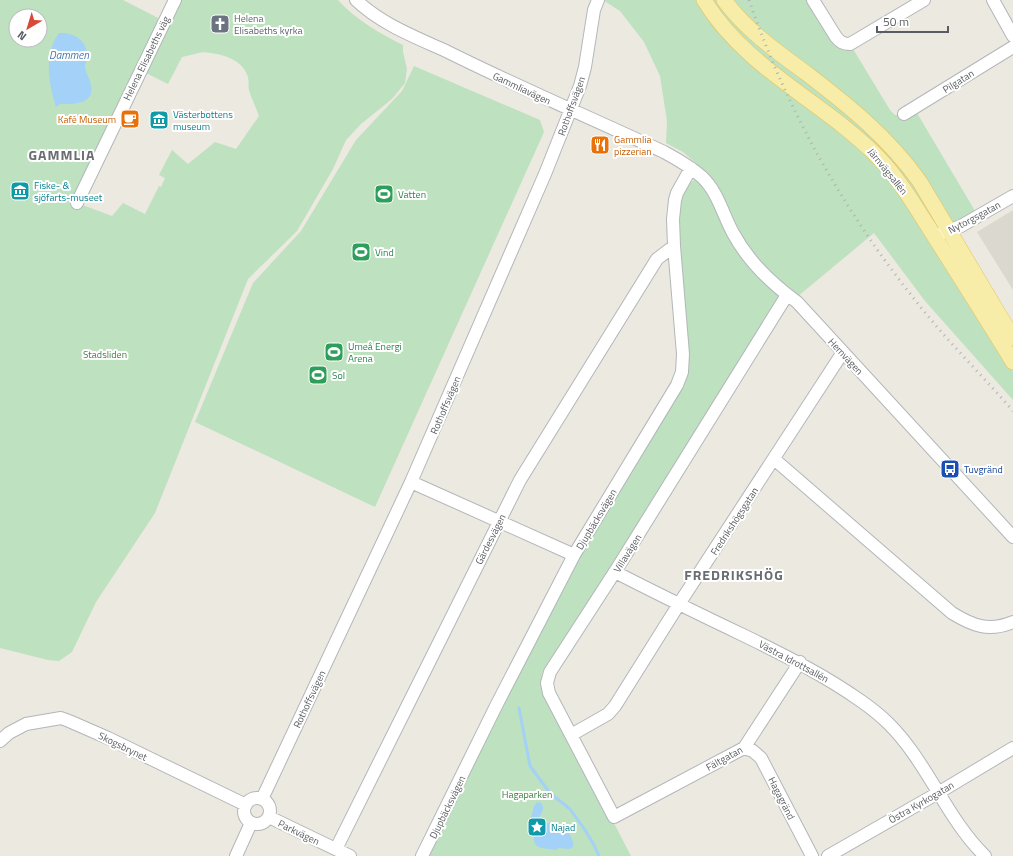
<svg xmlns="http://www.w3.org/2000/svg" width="1013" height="856" viewBox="0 0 1013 856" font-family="'Titillium Web',sans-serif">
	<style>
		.education { fill: #dad8cf }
		.green { fill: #bee1bf; fill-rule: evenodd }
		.water { fill: #a4d1f7 }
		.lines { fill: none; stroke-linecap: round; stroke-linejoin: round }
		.stream { stroke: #a4d1f7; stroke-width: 3 }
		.minor-casing { stroke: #b3b6ba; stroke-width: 14 }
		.major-casing { stroke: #e4c360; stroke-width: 16 }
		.minor { stroke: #fff; stroke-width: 12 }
		.major { stroke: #f7eda9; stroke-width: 15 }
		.rail { stroke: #b1b2b2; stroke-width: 3; stroke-dasharray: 1 5; stroke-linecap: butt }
		.labels { text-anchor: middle; stroke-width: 4; stroke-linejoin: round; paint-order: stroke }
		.worship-label { font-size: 10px; fill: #5b616d; stroke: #fff; text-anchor: start }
		.street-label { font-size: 10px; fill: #595c60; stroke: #fff }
		.culture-label { font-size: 10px; fill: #0d838f; stroke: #fff; text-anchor: start }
		.food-label { font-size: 10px; fill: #c56008; stroke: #fff; text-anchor: end }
		.leisure-label { font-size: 10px; fill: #27864d; stroke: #fff; text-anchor: start }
		.park-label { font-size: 10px; fill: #3b7e3f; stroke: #fff }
		.transit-label { font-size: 10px; fill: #164399; stroke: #fff; text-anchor: start }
		.water-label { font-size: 11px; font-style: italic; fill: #4777af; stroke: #fff }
		.district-label { font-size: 14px; font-weight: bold; letter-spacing: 1px; fill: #6a6e72; stroke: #fff }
	</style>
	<rect width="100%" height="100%" fill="#ebe9e0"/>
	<path class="education" d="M1013 210V290L977 232Z"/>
	<path class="green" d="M0 0H123L164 21 175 0H338C356 20 379 33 403 45V52L407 69 405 83 392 99 361 124 346 140 333 169 297 231 248 279 155 513 96 602 72 652 59 661 48 660 0 648ZM16 16H40V40H16ZM203 52C221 54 242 58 248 77 249 81 248 86 249 90 251 98 256 107 259 116L236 149 215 142 188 164 172 150 159 175 165 178 161 187 159 186 145 214 123 203 112 216 77 203 140 70 168 84 182 57Z
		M603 0H813L836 37 850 44 890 110 895 115 904 114 914 108 978 216 935 237 1013 362V400L925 301 874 233 797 297 787 288 612 568 543 670 541 679 546 692 631 856H426L577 557 680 386 677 221 681 195 689 184 705 171 683 152 666 143 667 121 660 76 644 42 620 11Z
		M414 66 540 120 544 132 375 507 195 422 253 283 301 231 356 140 402 91Z"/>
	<path class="water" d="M59 33C72 32 85 39 87 52 88 58 85 62 85 68 86 74 90 79 91 85 95 105 73 104 60 104L56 107C49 84 43 55 59 33Z
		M540 802C546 808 542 811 539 818L542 823C546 824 550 822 555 823 564 824 575 838 573 847L570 849 558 848 557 850C536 848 530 848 536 824L531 818 534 806 536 803Z"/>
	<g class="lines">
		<path class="stream" d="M519 708 530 766 550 793 570 809 585 830 594 845 599 856"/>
		<defs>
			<path id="minor" d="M356 0C381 24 415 37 446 51 518 87 591 118 664 152 677 159 691 167 702 177 718 192 723 215 733 233 748 261 772 284 797 302L1013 537
				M813 0 836 37C840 42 843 44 850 44L924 0
				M993 0 1013 36
				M904 114 1013 47
				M77 203 175 0
				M942 233 961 226 1013 196
				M787 295 618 567 550 672 547 683 549 693 614 817 744 748 800 662
				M774 459 952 613C973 626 989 632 1013 622
				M411 482 574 555
				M615 572C658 594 701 615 745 636 786 656 824 675 861 701 871 708 880 715 889 724 928 763 946 818 985 856
				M571 735 608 714 615 706 679 604 843 352
				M0 741 9 733 26 724 61 718 69 721 108 738 246 805
				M744 748 753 751 761 758 812 856
				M244 811a13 13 0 1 1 26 0a13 13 0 1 1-26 0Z
				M262 799 411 482 545 174 580 86 585 67 594 10 598 0
				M269 817 350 856
				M336 849 520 480 657 259 674 246
				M236 856 251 823
				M422 856 496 706 574 555 677 385 682 372 683 354 674 246 673 219 675 200 677 193 691 168
				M828 856 938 793 1013 748"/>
			<path id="major" d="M704 0C745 68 822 101 876 155 900 179 918 211 936 239 962 280 988 321 1013 362
				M724 0C746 30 776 51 806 73 849 106 888 137 920 182L1013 338"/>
		</defs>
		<use href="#minor" class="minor-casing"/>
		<use href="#major" class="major-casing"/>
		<use href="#minor" class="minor"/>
		<use href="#major" class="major"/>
		<path class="rail" d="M749 0C787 111 845 213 919 305 948 342 982 375 1013 411"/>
	</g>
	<defs>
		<symbol id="church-square" viewBox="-11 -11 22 22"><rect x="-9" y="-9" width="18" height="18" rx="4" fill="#6b7280" stroke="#fff"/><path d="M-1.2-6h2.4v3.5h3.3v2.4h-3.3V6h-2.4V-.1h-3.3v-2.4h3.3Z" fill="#fff"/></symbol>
		<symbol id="cafe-square" viewBox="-11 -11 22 22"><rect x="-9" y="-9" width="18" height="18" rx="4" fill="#e8710a" stroke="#fff"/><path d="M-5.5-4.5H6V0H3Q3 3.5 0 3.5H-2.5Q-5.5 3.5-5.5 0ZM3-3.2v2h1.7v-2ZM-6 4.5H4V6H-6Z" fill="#fff"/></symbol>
		<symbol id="museum-square" viewBox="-11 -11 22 22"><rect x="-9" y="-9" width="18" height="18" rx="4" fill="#0f9aa8" stroke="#fff"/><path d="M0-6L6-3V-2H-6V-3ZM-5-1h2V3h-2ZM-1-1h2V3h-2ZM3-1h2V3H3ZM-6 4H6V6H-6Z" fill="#fff"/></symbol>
		<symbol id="restaurant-square" viewBox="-11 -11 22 22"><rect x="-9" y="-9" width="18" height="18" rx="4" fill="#e8710a" stroke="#fff"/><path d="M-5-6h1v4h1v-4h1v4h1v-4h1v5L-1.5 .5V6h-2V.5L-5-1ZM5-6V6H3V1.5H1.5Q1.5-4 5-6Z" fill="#fff"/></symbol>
		<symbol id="stadium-square" viewBox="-11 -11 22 22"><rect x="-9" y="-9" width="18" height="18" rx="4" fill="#2e9e5b" stroke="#fff"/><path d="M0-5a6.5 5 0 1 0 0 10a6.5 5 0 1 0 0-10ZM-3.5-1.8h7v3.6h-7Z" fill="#fff"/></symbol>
		<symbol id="bus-square" viewBox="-11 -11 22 22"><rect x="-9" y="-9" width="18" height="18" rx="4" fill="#1a4fb4" stroke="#fff"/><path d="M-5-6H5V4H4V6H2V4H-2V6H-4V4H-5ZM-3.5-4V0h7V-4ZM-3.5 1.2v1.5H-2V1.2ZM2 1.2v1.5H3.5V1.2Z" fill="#fff"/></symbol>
		<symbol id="sight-square" viewBox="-11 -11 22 22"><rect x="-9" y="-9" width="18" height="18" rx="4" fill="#0f9aa8" stroke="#fff"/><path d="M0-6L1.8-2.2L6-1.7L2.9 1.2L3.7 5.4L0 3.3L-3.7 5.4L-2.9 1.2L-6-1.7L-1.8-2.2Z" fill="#fff"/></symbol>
	</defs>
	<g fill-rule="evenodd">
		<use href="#church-square" x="209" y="13" width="22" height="22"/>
		<use href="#cafe-square" x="119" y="108" width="22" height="22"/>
		<use href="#museum-square" x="148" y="109" width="22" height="22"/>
		<use href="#restaurant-square" x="589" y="134" width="22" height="22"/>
		<use href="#museum-square" x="9" y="180" width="22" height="22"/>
		<use href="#stadium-square" x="373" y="183" width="22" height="22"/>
		<use href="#stadium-square" x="350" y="241" width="22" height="22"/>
		<use href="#stadium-square" x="323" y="341" width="22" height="22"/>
		<use href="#stadium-square" x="307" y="364" width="22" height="22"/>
		<use href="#bus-square" x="939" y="458" width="22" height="22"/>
		<use href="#sight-square" x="526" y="816" width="22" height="22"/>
	</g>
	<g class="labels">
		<g class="worship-label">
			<text x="234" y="22">Helena<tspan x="234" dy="12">Elisabeths kyrka</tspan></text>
		</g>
		<g class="street-label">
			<text transform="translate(146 58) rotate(-64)" y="4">Helena Elisabeths väg</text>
			<text transform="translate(958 81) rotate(-32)" y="4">Pilgatan</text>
			<text transform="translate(522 88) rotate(25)" y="4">Gammliavägen</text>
			<text transform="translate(571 106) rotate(-70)" y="4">Rothoffsvägen</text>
			<text transform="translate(888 171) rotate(51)" y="4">Järnvägsallén</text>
			<text transform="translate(974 217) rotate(-28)" y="4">Nytorgsgatan</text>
			<text transform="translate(846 356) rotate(47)" y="4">Hemvägen</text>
			<text transform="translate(445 405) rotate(-67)" y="4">Rothoffsvägen</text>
			<text transform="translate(596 519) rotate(-59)" y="4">Djupbäcksvägen</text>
			<text transform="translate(734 521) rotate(-57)" y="4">Fredrikshögsgatan</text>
			<text transform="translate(490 539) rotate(-63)" y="4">Gärdesvägen</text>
			<text transform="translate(627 553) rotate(-58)" y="4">Villavägen</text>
			<text transform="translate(794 661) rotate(28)" y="4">Västra Idrottsallén</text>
			<text transform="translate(309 699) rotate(-65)" y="4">Rothoffsvägen</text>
			<text transform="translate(123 746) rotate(26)" y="4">Skogsbrynet</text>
			<text transform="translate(724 758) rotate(-29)" y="4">Fältgatan</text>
			<text transform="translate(782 798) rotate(63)" y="4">Hagagränd</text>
			<text transform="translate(921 802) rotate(-30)" y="4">Östra Kyrkogatan</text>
			<text transform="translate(447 807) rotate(-64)" y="4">Djupbäcksvägen</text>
			<text transform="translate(299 832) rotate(26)" y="4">Parkvägen</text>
		</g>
		<g class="culture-label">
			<text x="173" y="118">Västerbottens<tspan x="173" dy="12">museum</tspan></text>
			<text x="34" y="189">Fiske- &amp;<tspan x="34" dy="12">sjöfarts-museet</tspan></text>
			<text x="551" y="831">Najad</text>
		</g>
		<g class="food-label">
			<text x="116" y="123">Kafé Museum</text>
			<text x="614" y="143" text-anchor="start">Gammlia<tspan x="614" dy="12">pizzerian</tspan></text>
		</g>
		<g class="leisure-label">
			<text x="398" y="198">Vatten</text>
			<text x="375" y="256">Vind</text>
			<text x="348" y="350">Umeå Energi<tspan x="348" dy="12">Arena</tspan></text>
			<text x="332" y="379">Sol</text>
		</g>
		<g class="park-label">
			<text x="105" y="358">Stadsliden</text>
			<text x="527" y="798">Hagaparken</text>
		</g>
		<g class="transit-label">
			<text x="964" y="473">Tuvgränd</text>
		</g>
		<g class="water-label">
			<text x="69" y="59">Dammen</text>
		</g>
		<g class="district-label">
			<text x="62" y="160">GAMMLIA</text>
			<text x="734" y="580">FREDRIKSHÖG</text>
		</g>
	</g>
	<g transform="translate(28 28) rotate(218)"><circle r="19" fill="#ffffff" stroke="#bdbebf"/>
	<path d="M0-3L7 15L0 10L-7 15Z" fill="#d94938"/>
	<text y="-6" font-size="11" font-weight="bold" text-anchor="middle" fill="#595c60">N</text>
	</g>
	<path d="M877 26v6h71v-6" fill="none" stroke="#595c60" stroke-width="2"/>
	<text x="883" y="26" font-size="12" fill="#595c60" stroke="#ffffff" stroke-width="3" paint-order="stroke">50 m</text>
</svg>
